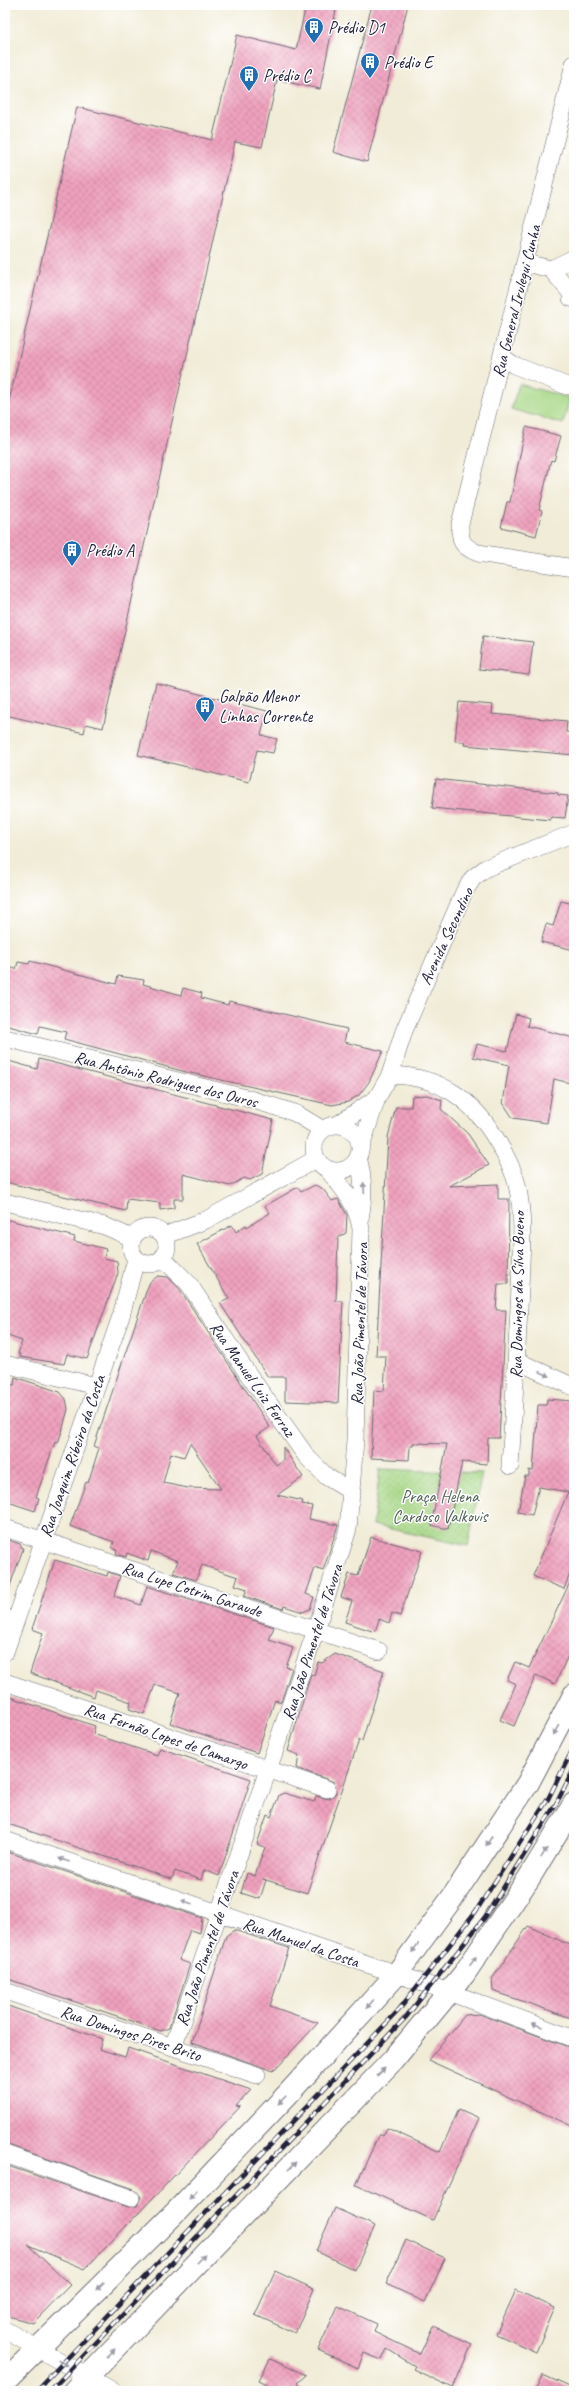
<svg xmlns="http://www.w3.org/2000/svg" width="579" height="2396" viewBox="0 0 579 2396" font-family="Caveat,sans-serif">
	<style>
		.green { fill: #a7d786; stroke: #647c60 }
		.park { fill: url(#park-dots); stroke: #647c60 }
		.building { fill: url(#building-cross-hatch); fill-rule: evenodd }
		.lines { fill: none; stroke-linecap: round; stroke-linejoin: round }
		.minor-casing { stroke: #6a6972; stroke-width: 18 }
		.major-casing { stroke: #6a6972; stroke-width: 24 }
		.minor { stroke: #fff; stroke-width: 17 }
		.major { stroke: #fff; stroke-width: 22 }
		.rail-casing { stroke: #22223b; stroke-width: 4.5 }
		.rail { stroke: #fff; stroke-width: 3; stroke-dasharray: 9; stroke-linecap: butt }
		.oneway { fill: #9c9ca7 }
		.labels { text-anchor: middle; stroke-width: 3; stroke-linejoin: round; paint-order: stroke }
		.poi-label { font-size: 17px; fill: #22223b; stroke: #fff; text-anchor: start }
		.street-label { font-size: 17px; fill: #22223b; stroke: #fff }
		.park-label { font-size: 17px; fill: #516155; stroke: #fff }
	</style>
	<defs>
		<pattern id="park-dots" width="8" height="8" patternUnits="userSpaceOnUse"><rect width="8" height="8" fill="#a7d786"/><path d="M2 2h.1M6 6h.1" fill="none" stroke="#8fb875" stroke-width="1.8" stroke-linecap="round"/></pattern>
		<pattern id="building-cross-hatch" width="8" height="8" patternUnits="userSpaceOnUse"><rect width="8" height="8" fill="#efa1bd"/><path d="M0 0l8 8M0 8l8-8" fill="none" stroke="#cd8aa3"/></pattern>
	</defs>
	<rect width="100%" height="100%" fill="#fff"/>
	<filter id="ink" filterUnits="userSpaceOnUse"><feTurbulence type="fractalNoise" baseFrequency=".025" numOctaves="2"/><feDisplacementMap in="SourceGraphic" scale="8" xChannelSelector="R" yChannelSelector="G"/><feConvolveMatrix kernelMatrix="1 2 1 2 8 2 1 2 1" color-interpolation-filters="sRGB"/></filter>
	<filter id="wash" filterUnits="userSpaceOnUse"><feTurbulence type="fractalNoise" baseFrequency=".012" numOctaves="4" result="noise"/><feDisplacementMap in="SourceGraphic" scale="16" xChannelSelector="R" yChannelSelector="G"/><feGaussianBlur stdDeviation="0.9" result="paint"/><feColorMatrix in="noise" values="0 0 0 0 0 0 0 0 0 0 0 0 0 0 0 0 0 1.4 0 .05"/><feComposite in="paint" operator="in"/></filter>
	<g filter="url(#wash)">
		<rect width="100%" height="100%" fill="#f1ecd7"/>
		<path class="green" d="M519 384 570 398 563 424 511 409Z"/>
		<path class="park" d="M380 1469 482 1473 468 1546 373 1525Z"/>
		<g id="blocks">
			<path class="building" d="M306 5H337L320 89 277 80 262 147 235 142 103 728 86 724 84 733 5 715V418L77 107 212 140 237 35 296 50Z
				M372 5H408L367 162 333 152Z
				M526 427 561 436 554 461 551 460 539 510 542 511 536 536 501 527 507 502H510Z
				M483 636 533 642 529 675 479 669Z
				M156 683 267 711 261 735 277 739 273 753 257 750 249 782 138 755Z
				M459 702 493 705 492 714 567 721 566 732 574 733V755L464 745 465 742 455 741Z
				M436 779 558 793V795L568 796 565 818 551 817 550 820 432 808Z
				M561 901 574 904V950L541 942 546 924 553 926Z
				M30 961 116 984 118 976 144 980 143 984 181 995 183 988 202 993 201 998 228 1005 229 1001 347 1029 344 1042 383 1051 369 1082 359 1095 348 1102 332 1105 186 1072 64 1039 66 1032 40 1026 38 1034 5 1025V966L16 969 18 962 29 964Z
				M516 1014 529 1018 527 1026 574 1038V1084L554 1079 547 1123 513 1118 503 1103 509 1065 473 1057 477 1044 507 1051Z
				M39 1059 273 1120 262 1174 250 1180 244 1178 230 1186 183 1174V1199H174V1208L160 1210V1203L127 1199 126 1211 5 1182V1096L10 1077 5 1076V1060L37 1069Z
				M427 1095 442 1100 441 1109 468 1134 489 1165 449 1186 498 1184V1199H509L508 1284H498L496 1310H506L499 1438H488L487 1464 462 1462 448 1529 431 1525 447 1444 413 1443V1446H410L409 1460 371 1458 374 1390 384 1391 386 1356H376L388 1137 396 1107H411L412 1096Z
				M315 1185 323 1189 332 1201 338 1199 347 1215 346 1233 338 1238 336 1301H343L338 1403 285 1401V1377H268L220 1303 229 1299 197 1244 232 1225 236 1232 246 1225 247 1227 270 1213 265 1206 298 1187 301 1192Z
				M5 1219 75 1237 74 1241 106 1249 104 1258 117 1261 118 1273 87 1359 67 1354 64 1364 20 1357V1354H18L22 1341 5 1335Z
				M158 1276 168 1277 179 1288 270 1427 257 1436 276 1465 283 1460V1447L303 1477 277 1495 303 1501 302 1504 312 1506 309 1519 338 1525 323 1571 315 1568 306 1594 314 1597 310 1609 303 1612 284 1606 283 1609 244 1596 247 1589 235 1585 238 1577 202 1565 196 1580 173 1573 178 1561 151 1551 148 1561 127 1553 126 1557 116 1554 117 1550 112 1548 114 1542 70 1526 86 1482 88 1483 99 1448 94 1446 147 1289 150 1282ZM190 1443 198 1455 221 1489 188 1488 163 1483 171 1453 184 1457Z
				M15 1377 60 1392 66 1399 68 1409 62 1431 58 1443 55 1442 36 1497 39 1498 35 1511 5 1501V1383L14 1385Z
				M547 1399 574 1401V1563L564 1589 533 1576 568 1492 539 1487 532 1515 518 1512 525 1476H529V1470L533 1471 538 1405H546Z
				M371 1537 422 1551 400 1616 392 1613 389 1623 379 1619 375 1632 345 1622 352 1601 341 1597 349 1574 358 1576Z
				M5 1539 20 1544 23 1549 7 1594 5 1593Z
				M55 1560 107 1576 108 1572 120 1576 114 1596 141 1605 147 1586 274 1627 269 1640 293 1648 286 1667 292 1668 281 1702 275 1700 257 1753 170 1723 180 1693 155 1685 144 1714 129 1709 131 1702 96 1690 94 1697 30 1673 43 1633 32 1629Z
				M574 1574V1643L555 1684 536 1675 514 1726 500 1720 516 1684 507 1680 515 1662 529 1668Z
				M335 1654 384 1671 362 1741 359 1740 307 1893 263 1879 266 1880 260 1899 241 1893 247 1873 255 1876 265 1847 257 1844 267 1815 271 1817 279 1795 284 1793 314 1802 316 1796 329 1799 336 1793 334 1782 297 1768 299 1755 288 1751 311 1674 314 1675 318 1662 322 1663Z
				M10 1697 95 1726 93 1734 157 1755 160 1748 251 1779 219 1876 204 1870 201 1880 175 1871 172 1879 5 1823V1787L7 1779 5 1778V1712Z
				M5 1851 202 1918 200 1933 190 1930 179 1960 190 1964 169 2028 161 2031 5 1978Z
				M528 1926 574 1947V2019L493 1991 492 1979Z
				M234 1930 289 1948 270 2006 318 2023 273 2071 192 2042 226 1936Z
				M5 2005 102 2039 99 2049 125 2057 128 2048 251 2090 236 2106 240 2107 85 2269 28 2245 70 2285 33 2323 5 2315V2165L128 2207 137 2206 141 2197 134 2189 5 2144Z
				M479 2014 574 2049V2127L428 2060 465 2015Z
				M459 2109 479 2118 433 2220 356 2185 379 2134 383 2136 387 2128 440 2152Z
				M335 2208 375 2226 355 2270 316 2251Z
				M406 2240 445 2258 425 2302 386 2284Z
				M275 2271 314 2289 295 2333 255 2315Z
				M516 2290 555 2308 536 2352 496 2334Z
				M338 2306 377 2324 374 2332 420 2354 433 2326 472 2344 453 2388 413 2369 415 2366 387 2349 382 2360 364 2353 358 2368 318 2350Z
				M270 2359 306 2375 297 2383 302 2391H261L269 2385 259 2380Z
				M543 2375 574 2389V2391H535Z"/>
		</g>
	</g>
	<g filter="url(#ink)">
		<use href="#blocks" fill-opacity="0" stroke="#6a6972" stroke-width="1"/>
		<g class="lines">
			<defs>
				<path id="minor" d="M574 64 460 524C460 541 461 546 478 553L574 568
					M525 263 551 269 574 258
					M551 269 571 293V298L574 299
					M502 357 514 365 567 386
					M5 1038 250 1099 295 1113 323 1130
					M390 1075C441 1076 474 1100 499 1144 506 1156 514 1171 517 1185 525 1219 521 1254 520 1288 517 1347 514 1407 510 1466
					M337 1125 377 1098
					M314 1148a23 23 0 1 1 46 0a23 23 0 1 1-46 0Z
					M360 1150 377 1098 390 1075 404 1031 464 892 473 878 486 868 574 833
					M358 1157C364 1180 364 1197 360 1219
					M5 1202 105 1226 132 1238
					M131 1246a18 18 0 1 1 36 0a18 18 0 1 1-36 0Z
					M164 1236 206 1220 316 1159
					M163 1258 189 1284 246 1371 307 1457 327 1477 352 1492
					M517 1361 574 1387
					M5 1364 96 1386
					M5 1528 379 1651
					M5 1652 121 1316 136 1259
					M5 1682 327 1789
					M5 1840 449 1992 574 2039
					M5 1991 257 2075
					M173 2047 316 1630 348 1529 355 1440 361 1229C358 1205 342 1187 327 1169
					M5 2154 131 2198
					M5 2330 113 2391"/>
				<path id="major" d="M5 2381 177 2211 287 2095 396 1975 452 1898 528 1783 574 1695
					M74 2391 393 2060 464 1974 529 1878 574 1804"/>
			</defs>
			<use href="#minor" class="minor-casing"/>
			<use href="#major" class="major-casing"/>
			<use href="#minor" class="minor"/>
			<use href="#major" class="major"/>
			<defs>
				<path id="rail" d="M36 2391 398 2011 476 1911 548 1799 574 1747
					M50 2391 406 2017 485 1917 556 1804 574 1769"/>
			</defs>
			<use href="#rail" class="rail-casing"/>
			<use href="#rail" class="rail"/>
		</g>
		<defs><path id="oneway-solid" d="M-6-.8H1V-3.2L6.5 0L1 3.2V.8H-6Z"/></defs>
		<g class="oneway">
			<use href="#oneway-solid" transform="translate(364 1188) rotate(-94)"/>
			<use href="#oneway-solid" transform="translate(545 1374) rotate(24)"/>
			<use href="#oneway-solid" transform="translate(556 1730) rotate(118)"/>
			<use href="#oneway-solid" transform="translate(489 1841) rotate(123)"/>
			<use href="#oneway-solid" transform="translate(544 1853) rotate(-58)"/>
			<use href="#oneway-solid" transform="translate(64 1860) rotate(-161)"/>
			<use href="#oneway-solid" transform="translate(187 1902) rotate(-161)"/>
			<use href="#oneway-solid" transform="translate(415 1948) rotate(126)"/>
			<use href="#oneway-solid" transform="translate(473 1961) rotate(-55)"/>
			<use href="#oneway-solid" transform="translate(370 2004) rotate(131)"/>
			<use href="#oneway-solid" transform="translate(537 2025) rotate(-160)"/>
			<use href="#oneway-solid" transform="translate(381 2072) rotate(-46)"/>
			<use href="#oneway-solid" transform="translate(282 2100) rotate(134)"/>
			<use href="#oneway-solid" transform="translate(292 2166) rotate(-46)"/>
			<use href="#oneway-solid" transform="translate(193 2195) rotate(134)"/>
			<use href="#oneway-solid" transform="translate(201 2259) rotate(-46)"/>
			<use href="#oneway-solid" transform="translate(100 2286) rotate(136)"/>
			<use href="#oneway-solid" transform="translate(111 2353) rotate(-46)"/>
			<use href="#oneway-solid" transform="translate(63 2363) rotate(27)"/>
		</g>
	</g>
	<defs>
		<symbol id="building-pin" viewBox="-11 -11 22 30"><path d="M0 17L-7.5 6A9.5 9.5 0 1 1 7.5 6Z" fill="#1f6fb2" stroke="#fff"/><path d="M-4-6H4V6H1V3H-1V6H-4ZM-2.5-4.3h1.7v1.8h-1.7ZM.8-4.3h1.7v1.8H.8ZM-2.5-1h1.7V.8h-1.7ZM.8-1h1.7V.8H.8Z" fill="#fff"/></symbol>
	</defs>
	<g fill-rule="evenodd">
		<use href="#building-pin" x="303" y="16" width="22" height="30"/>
		<use href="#building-pin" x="359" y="51" width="22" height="30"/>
		<use href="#building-pin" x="238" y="64" width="22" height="30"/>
		<use href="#building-pin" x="61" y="539" width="22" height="30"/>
		<use href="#building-pin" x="194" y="695" width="22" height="30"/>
	</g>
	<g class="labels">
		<g class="poi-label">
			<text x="328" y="33">Prédio D1</text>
			<text x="384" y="68">Prédio E</text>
			<text x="263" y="81">Prédio C</text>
			<text x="86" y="556">Prédio A</text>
			<text x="219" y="702">Galpão Menor<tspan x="219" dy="20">Linhas Corrente</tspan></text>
		</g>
		<g class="street-label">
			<text transform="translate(516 301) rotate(-76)" y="6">Rua General Irulegui Cunha</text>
			<text transform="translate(446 936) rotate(-65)" y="6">Avenida Secondino</text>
			<text transform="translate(166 1079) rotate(14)" y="6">Rua Antônio Rodrigues dos Ouros</text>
			<text transform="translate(517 1295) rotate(-89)" y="6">Rua Domingos da Silva Bueno</text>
			<text transform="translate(359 1324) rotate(-88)" y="6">Rua João Pimentel de Távora</text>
			<text transform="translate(253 1379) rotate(55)" y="6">Rua Manuel Luiz Ferraz</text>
			<text transform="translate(72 1456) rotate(-71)" y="6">Rua Joaquim Ribeiro da Costa</text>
			<text transform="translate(192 1589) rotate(18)" y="6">Rua Lupe Cotrim Garaude</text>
			<text transform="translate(312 1642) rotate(-72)" y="6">Rua João Pimentel de Távora</text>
			<text transform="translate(166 1736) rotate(19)" y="6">Rua Fernão Lopes de Camargo</text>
			<text transform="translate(301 1942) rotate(19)" y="6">Rua Manuel da Costa</text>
			<text transform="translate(207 1948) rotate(-71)" y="6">Rua João Pimentel de Távora</text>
			<text transform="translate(131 2033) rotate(18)" y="6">Rua Domingos Pires Brito</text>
		</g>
		<g class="park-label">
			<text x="440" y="1502">Praça Helena<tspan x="440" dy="20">Cardoso Valkovis</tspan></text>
		</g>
	</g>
	<rect width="579" height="2396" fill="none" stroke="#fff" stroke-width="20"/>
</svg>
